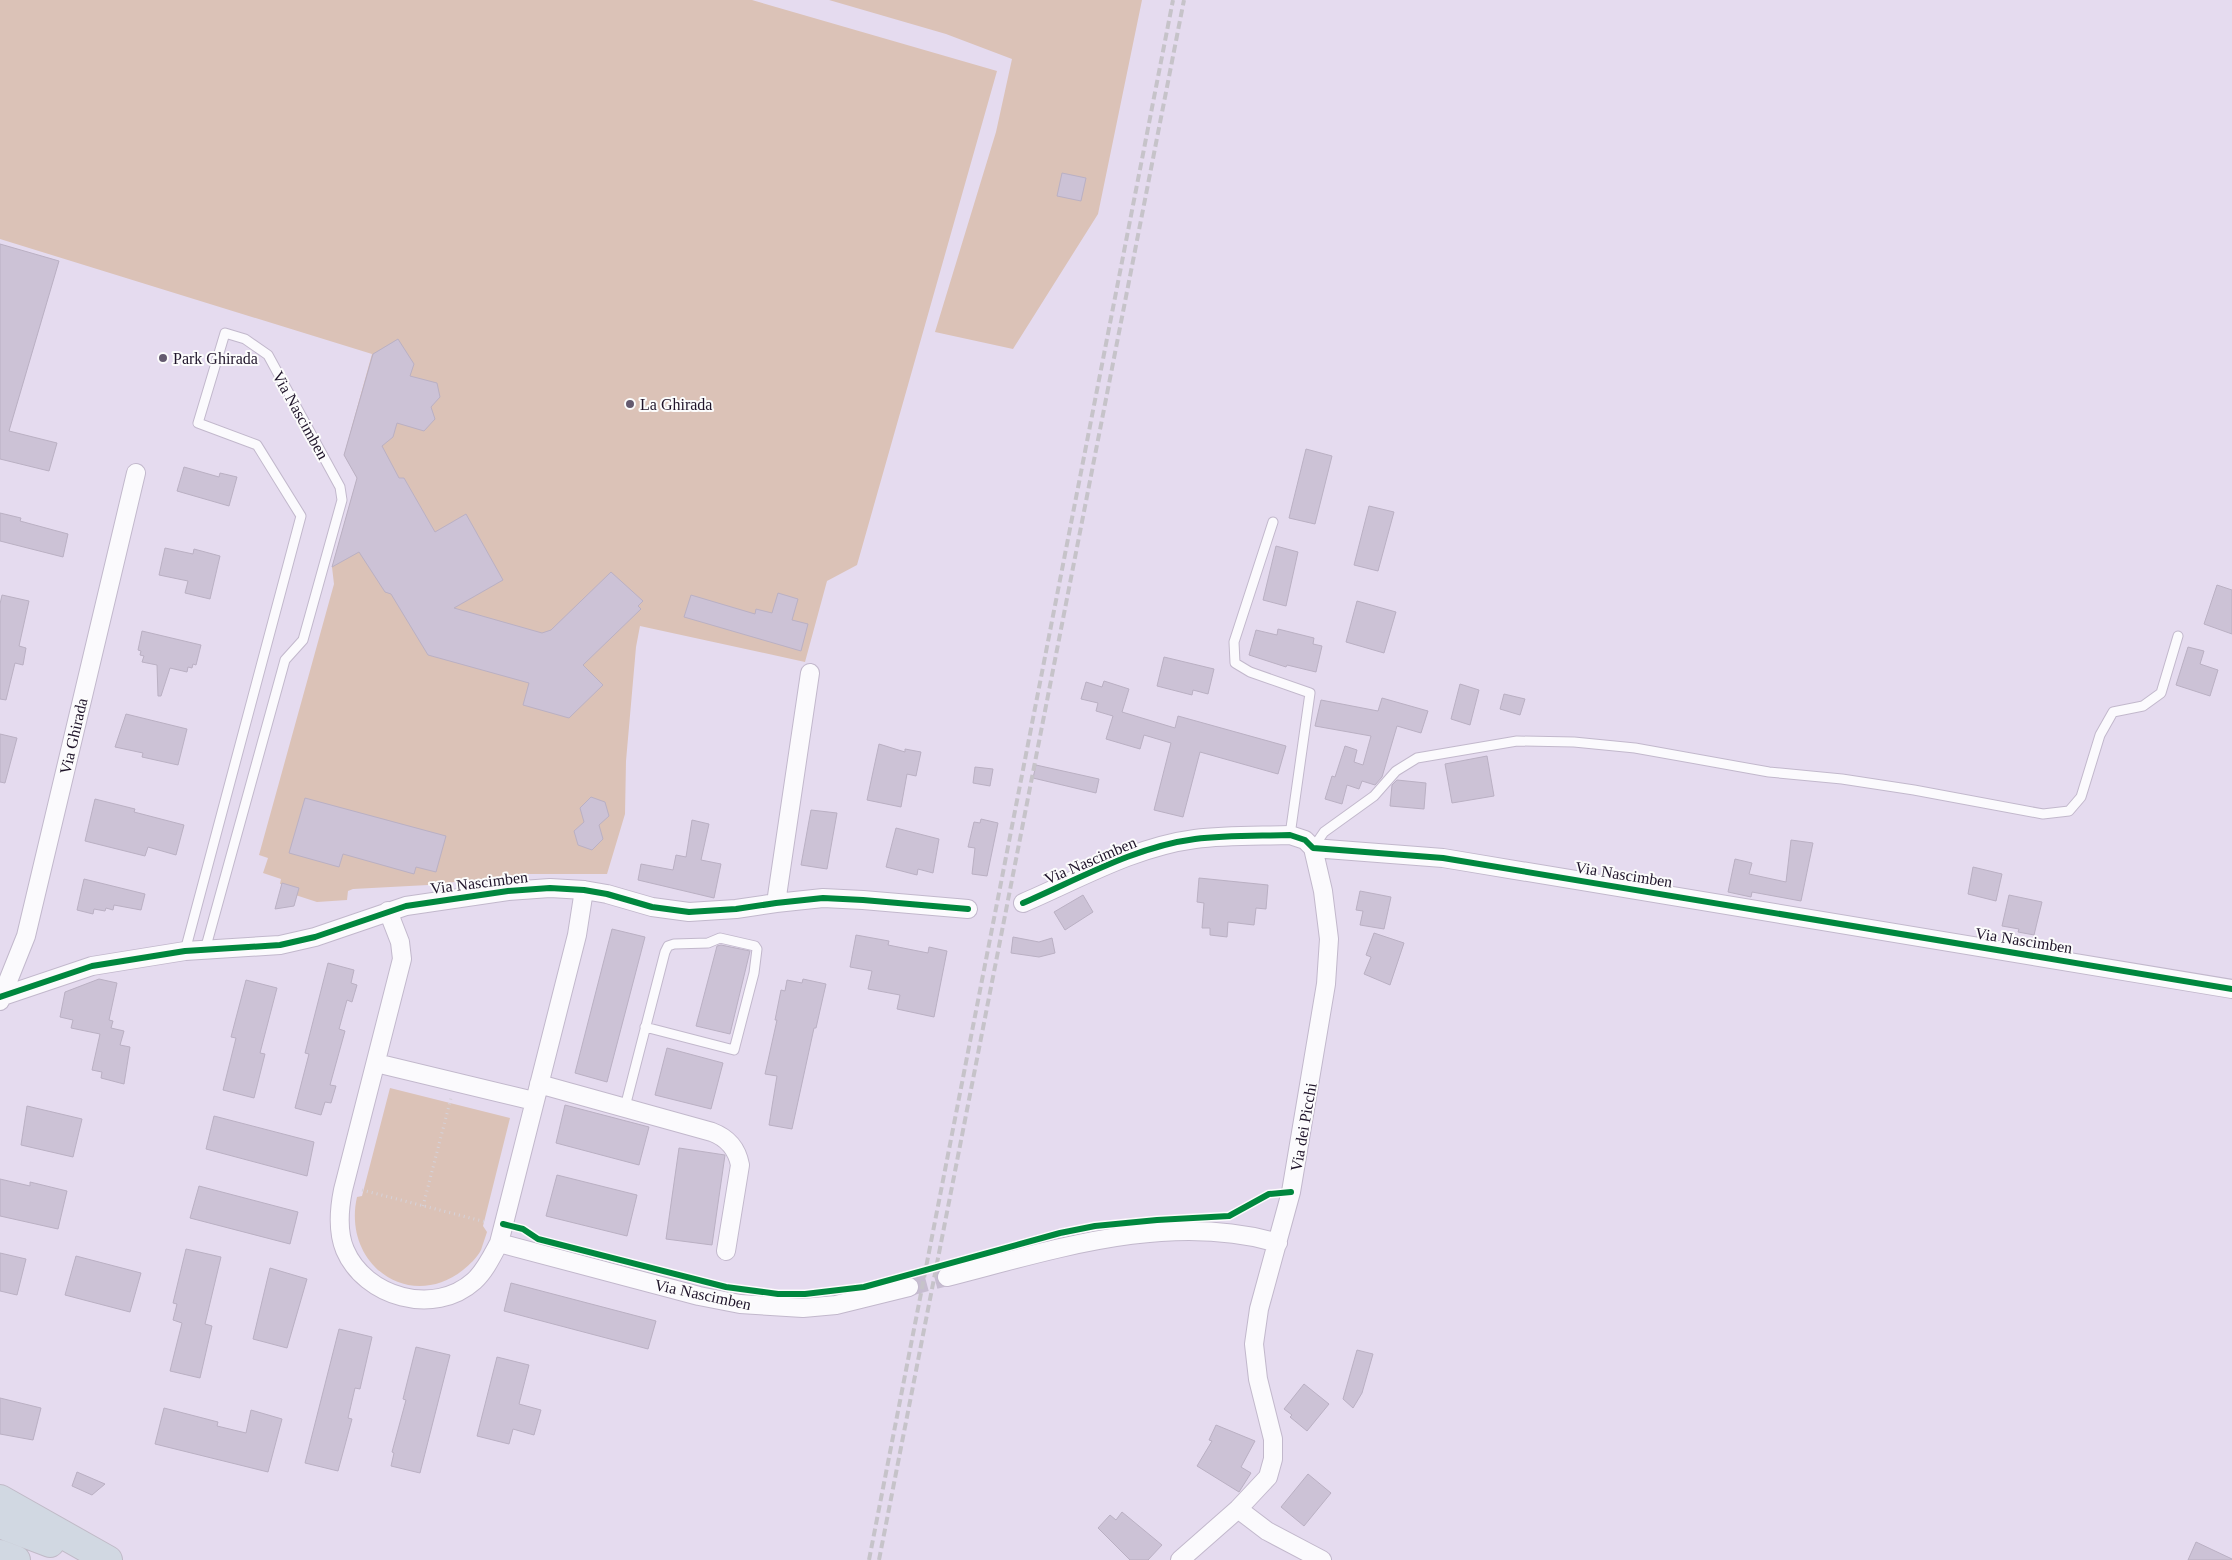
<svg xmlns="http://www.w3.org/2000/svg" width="2232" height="1560" viewBox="0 0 2232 1560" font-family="Georgia,serif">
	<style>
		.green { fill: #dbc2b7 }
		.building { fill: #ccc2d6; stroke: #bab0c3 }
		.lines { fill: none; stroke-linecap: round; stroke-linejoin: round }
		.street-tunnel { stroke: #c7bdd1; stroke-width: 18; stroke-dasharray: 18 9; stroke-linecap: butt }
		.lane-casing { stroke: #c2b8cc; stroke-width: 11 }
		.street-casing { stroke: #c2b8cc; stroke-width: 20 }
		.highway-casing { stroke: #c0bac7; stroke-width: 30 }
		.path { stroke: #d6d2d9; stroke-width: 3; stroke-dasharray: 1 4; stroke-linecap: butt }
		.lane { stroke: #fbfafd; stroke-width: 9 }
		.street { stroke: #fbfafd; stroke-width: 18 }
		.highway { stroke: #d1d8e2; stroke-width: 28 }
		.rail { stroke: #c6c3c9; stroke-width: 4; stroke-dasharray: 8 4; stroke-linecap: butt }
		.cycleway-casing { stroke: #fcfcfc; stroke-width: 9 }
		.cycleway { stroke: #00873e; stroke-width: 6 }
		.poi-dot { fill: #645a6f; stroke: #fcfcfc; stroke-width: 2 }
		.labels { text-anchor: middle; stroke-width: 4; stroke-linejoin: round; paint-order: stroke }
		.poi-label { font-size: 16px; fill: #1f142a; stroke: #fcfcfc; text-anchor: start }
		.street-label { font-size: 16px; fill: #1f142a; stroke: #fcfcfc }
	</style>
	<rect width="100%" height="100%" fill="#e5dbef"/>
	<path class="green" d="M0 0H752L997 71 857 565 827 581 805 662 640 626 636 647 626 761 625 814 607 874H525L428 885 353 889 348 891 347 900 317 902 280 890 282 884H280L281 879 263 873 268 858 259 855 334 584 332 567 357 478 344 455 372 354 0 239Z
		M829 0H1142L1098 214 1013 349 935 332 996 132 1012 59 946 34Z
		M390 1088 510 1118 483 1226 487 1232C485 1238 483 1244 481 1250 477 1258 469 1265 463 1270 408 1313 342 1263 357 1197L362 1196Z"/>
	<path class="building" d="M1062 173 1086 178 1081 201 1057 196Z
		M0 244 59 261 9 431 57 443 49 471 0 459Z
		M398 339 414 364 410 376 437 383 440 397 431 407 435 419 424 431 397 423 393 437 382 446 399 478H404L435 532 466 514 503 580 454 608 542 633 551 630 611 572 643 601 638 606 641 609 583 665 603 685 569 718 523 705 529 683 428 655 391 594 385 592 359 552 332 567 357 478 344 455 373 354Z
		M1306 449 1332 456 1315 524 1289 518Z
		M184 467 219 477 220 473 237 477 229 506 177 491Z
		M1369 506 1394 512 1378 571 1354 565Z
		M0 513 21 518 20 521 68 534 63 557 0 541Z
		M1276 546 1298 552 1286 606 1263 600Z
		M165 548 193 554 194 549 220 556 210 599 185 593 188 581 159 575Z
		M2217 585 2232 590V634L2204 624Z
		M778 593 798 599 792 620 808 624 801 651 684 617 691 595 755 614 756 609 772 613Z
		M2 595 29 601 19 646 26 648 23 665 15 663 6 700 0 699V604Z
		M1357 601 1396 612 1384 653 1346 642Z
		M1278 629 1314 638 1313 644 1322 646 1316 672 1287 665 1286 667 1249 655 1256 630 1277 635Z
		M142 631 201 645 196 665 193 664 192 668 188 667 187 672 170 668 161 696H158L157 665 142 662 144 656 140 655 141 651 138 650Z
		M2188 647 2204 651 2200 664 2218 670 2210 696 2176 685Z
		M1164 657 1214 669 1208 694 1193 690 1192 695 1157 686Z
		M1104 681 1129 689 1122 712 1175 728 1178 716 1286 746 1278 774 1200 752 1183 817 1154 810 1171 743 1144 735 1140 749 1106 739 1113 716 1096 711 1098 703 1081 699 1086 682 1102 687Z
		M1460 684 1479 690 1470 725 1451 719Z
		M1504 694 1525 699 1520 715 1500 709Z
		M1382 698 1428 711 1421 733 1397 726 1382 777 1375 785 1362 781 1359 789 1347 785 1342 804 1325 799 1332 776 1335 777 1345 746 1357 750 1354 762 1363 765 1371 736 1315 726 1321 700 1378 711Z
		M126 714 187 729 178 765 142 757 143 753 115 747Z
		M0 734 17 738 5 783 0 782Z
		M879 744 905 752V749L921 752 916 776 907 774 901 807 867 800Z
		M1487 756 1494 796 1452 803 1445 764Z
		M1036 765 1099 779 1096 793 1033 778Z
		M975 767 993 769 990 786 973 783Z
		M1397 780 1426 783 1424 809 1390 806 1392 785Z
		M591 797 605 802 609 816 599 825 603 839 592 850 578 845 574 831 584 822 580 808Z
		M305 798 446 836 436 872 416 867 414 874 343 854 339 867 289 853Z
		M95 799 135 809 134 812 184 825 176 855 148 847 145 856 85 841Z
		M811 810 837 813 827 869 801 865Z
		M981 819 998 823 987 876 972 874 975 848 968 847 974 822 980 823Z
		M692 820 709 824 701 860 721 864 714 898 638 880 641 864 673 870 676 855 686 857Z
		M896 828 939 839 933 873 918 869 917 875 886 867Z
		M1791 840 1813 843 1801 901 1752 892 1751 897 1728 892 1735 859 1752 863 1749 874 1786 882Z
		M1973 867 2002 874 1996 901 1968 894Z
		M1199 878 1268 885 1266 909 1256 908 1254 925 1228 922 1227 937 1210 935V928H1202L1204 903 1197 902Z
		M84 879 145 894 141 910 114 905 113 910 106 908 105 911 94 909 93 914 77 910Z
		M282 883 299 888 294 906 275 909Z
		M1360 891 1391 897 1384 929 1360 925 1363 911 1356 910Z
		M1083 895 1093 912 1065 930 1054 912Z
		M2009 895 2042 902 2034 935 2018 932 2019 929 2002 926Z
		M612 929 645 937 607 1082 575 1073Z
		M1374 933 1404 943 1390 985 1364 974 1371 957 1366 955Z
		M856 935 889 941 888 945 928 953 929 947 947 951 934 1017 897 1009 900 995 868 989 872 971 850 967Z
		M1013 937 1039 942 1052 938 1055 953 1039 957 1011 953Z
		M721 945 750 951 730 1034 696 1026 717 946Z
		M328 963 354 970 351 983 357 985 352 1002 347 1000 339 1029 345 1031 330 1085 336 1086 331 1103 325 1102 321 1115 295 1108 309 1054 305 1053Z
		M99 979 117 983 109 1020 113 1021 111 1028 124 1031 120 1045 130 1047 124 1084 101 1078 102 1072 92 1070 100 1034 71 1028 73 1020 60 1017 65 992Z
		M803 979 826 984 816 1028H814L792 1129 769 1125 777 1076 765 1074 777 1020H775L781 990 785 991 787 980 802 983Z
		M246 980 277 988 260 1053 265 1054 254 1098 223 1090 236 1038 231 1037Z
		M667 1048 723 1063 711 1109 655 1095Z
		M565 1105 649 1127 639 1165 556 1143Z
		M27 1106 82 1119 73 1157 21 1145Z
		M214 1116 314 1142 307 1176 206 1149Z
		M679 1148 725 1155 712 1245 666 1239Z
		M557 1175 637 1195 627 1236 546 1216Z
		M0 1179 30 1186V1182L67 1191 58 1229 0 1216Z
		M199 1186 298 1212 290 1244 190 1218Z
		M186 1249 221 1257 205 1324 212 1326 200 1378 170 1371 182 1323 173 1320 177 1304 173 1303Z
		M0 1253 26 1259 17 1295 0 1291Z
		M76 1256 141 1273 130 1312 65 1295Z
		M270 1268 307 1279 287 1348 253 1339Z
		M511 1283 656 1321 648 1349 504 1311Z
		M339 1329 372 1337 360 1389 355 1388 348 1418 352 1419 338 1471 305 1463Z
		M416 1347 450 1355 420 1473 391 1466 394 1453 392 1452 406 1400 403 1399Z
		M1357 1350 1373 1354 1362 1393 1353 1408 1343 1399Z
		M497 1357 529 1365 519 1404 541 1410 534 1435 513 1429 509 1444 477 1436Z
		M1304 1384 1329 1404 1307 1431 1290 1417 1292 1415 1284 1409Z
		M0 1398 41 1408 33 1440 0 1434Z
		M164 1408 218 1422 217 1426 246 1433 251 1410 282 1419 268 1472 155 1444Z
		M1216 1425 1255 1441 1241 1467 1251 1473 1239 1492 1197 1466 1212 1441 1209 1440Z
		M77 1472 105 1484 92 1495 72 1486Z
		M1308 1474 1331 1493 1304 1526 1281 1507Z
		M1122 1512 1162 1545 1148 1560H1130L1098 1528 1110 1515 1116 1520Z
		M2196 1542 2232 1559V1560H2188Z"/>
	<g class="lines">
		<path class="street-tunnel" d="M909 1287 947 1277"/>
		<defs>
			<path id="lane" d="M1273 522 1234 642 1235 663 1250 672 1310 693 1290 835
				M1313 848 1324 832 1374 796 1396 771 1417 758 1517 741 1574 742 1635 748 1769 772 1842 779 1914 790 2043 814 2069 811 2081 797 2100 735 2113 712 2143 706 2161 693 2178 636
				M185 951 301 516 257 445 198 423 225 333 245 339 268 355 340 487 342 500 303 640 285 660 205 950
				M625 1107 665 952 668 946 674 944 708 943 720 938 755 946 757 949 754 973 734 1050 645 1027"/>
			<path id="street" d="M776 903 810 673
				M1023 903C1079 879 1134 847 1195 839 1226 835 1258 836 1290 835L1305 840 1313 848 1443 858 2232 989
				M388 911 400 942 402 959 343 1190C339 1210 337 1231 345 1250 365 1297 434 1317 474 1281 485 1271 492 1256 499 1243L577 935 584 890
				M0 997 92 966 185 951 280 945 315 937 406 906 508 891 550 888 584 890 607 894 652 907 689 912 736 909 776 903 823 898 863 900 968 909
				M0 1001 26 936 136 473
				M376 1063 534 1101
				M539 1084 712 1132C728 1138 737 1149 740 1165L726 1251
				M499 1243 699 1296 740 1304 803 1308 836 1305 909 1287
				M947 1277C1053 1250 1169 1211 1278 1243
				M1238 1509 1267 1531 1322 1560
				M1180 1560 1238 1509 1268 1477 1273 1459V1439L1258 1379 1254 1344 1259 1309 1291 1192 1326 984 1329 939 1323 891 1313 848"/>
			<path id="highway" d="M0 1499 108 1560
				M0 1524 50 1543
				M0 1554 16 1560"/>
		</defs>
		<use href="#lane" class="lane-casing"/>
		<use href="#street" class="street-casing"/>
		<use href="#highway" class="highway-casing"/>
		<path class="path" d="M362 1190 486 1222
			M423 1206 451 1098"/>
		<use href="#lane" class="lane"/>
		<use href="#street" class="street"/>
		<use href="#highway" class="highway"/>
		<path class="rail" d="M869 1560 1173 0
			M879 1560 1184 0"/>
		<defs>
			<path id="cycleway" d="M1023 903C1079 879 1134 847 1195 839 1226 835 1258 836 1290 835L1305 840 1313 848 1443 858 2232 989
				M0 997 92 966 185 951 280 945 315 937 406 906 508 891 550 888 584 890 607 894 652 907 689 912 736 909 776 903 823 898 863 900 968 909
				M503 1224 523 1229 538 1239 726 1287 778 1294H805L864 1287 1060 1233 1095 1226 1157 1220 1229 1216 1269 1194 1291 1192"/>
		</defs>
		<use href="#cycleway" class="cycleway-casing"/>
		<use href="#cycleway" class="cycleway"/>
	</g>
	<g class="poi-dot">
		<circle cx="163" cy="358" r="5"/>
		<circle cx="630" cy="404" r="5"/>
	</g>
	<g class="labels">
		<g class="poi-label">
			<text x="173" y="364">Park Ghirada</text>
			<text x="640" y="410">La Ghirada</text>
		</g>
		<g class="street-label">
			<text transform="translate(301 415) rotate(61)" y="6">Via Nascimben</text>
			<text transform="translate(73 736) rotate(-77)" y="6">Via Ghirada</text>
			<text transform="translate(1090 860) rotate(-23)" y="6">Via Nascimben</text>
			<text transform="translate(1624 874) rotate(9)" y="6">Via Nascimben</text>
			<text transform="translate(479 882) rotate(-7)" y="6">Via Nascimben</text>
			<text transform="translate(2024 940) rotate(9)" y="6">Via Nascimben</text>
			<text transform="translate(1303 1127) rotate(-80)" y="6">Via dei Picchi</text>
			<text transform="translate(703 1294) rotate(12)" y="6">Via Nascimben</text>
		</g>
	</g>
</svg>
